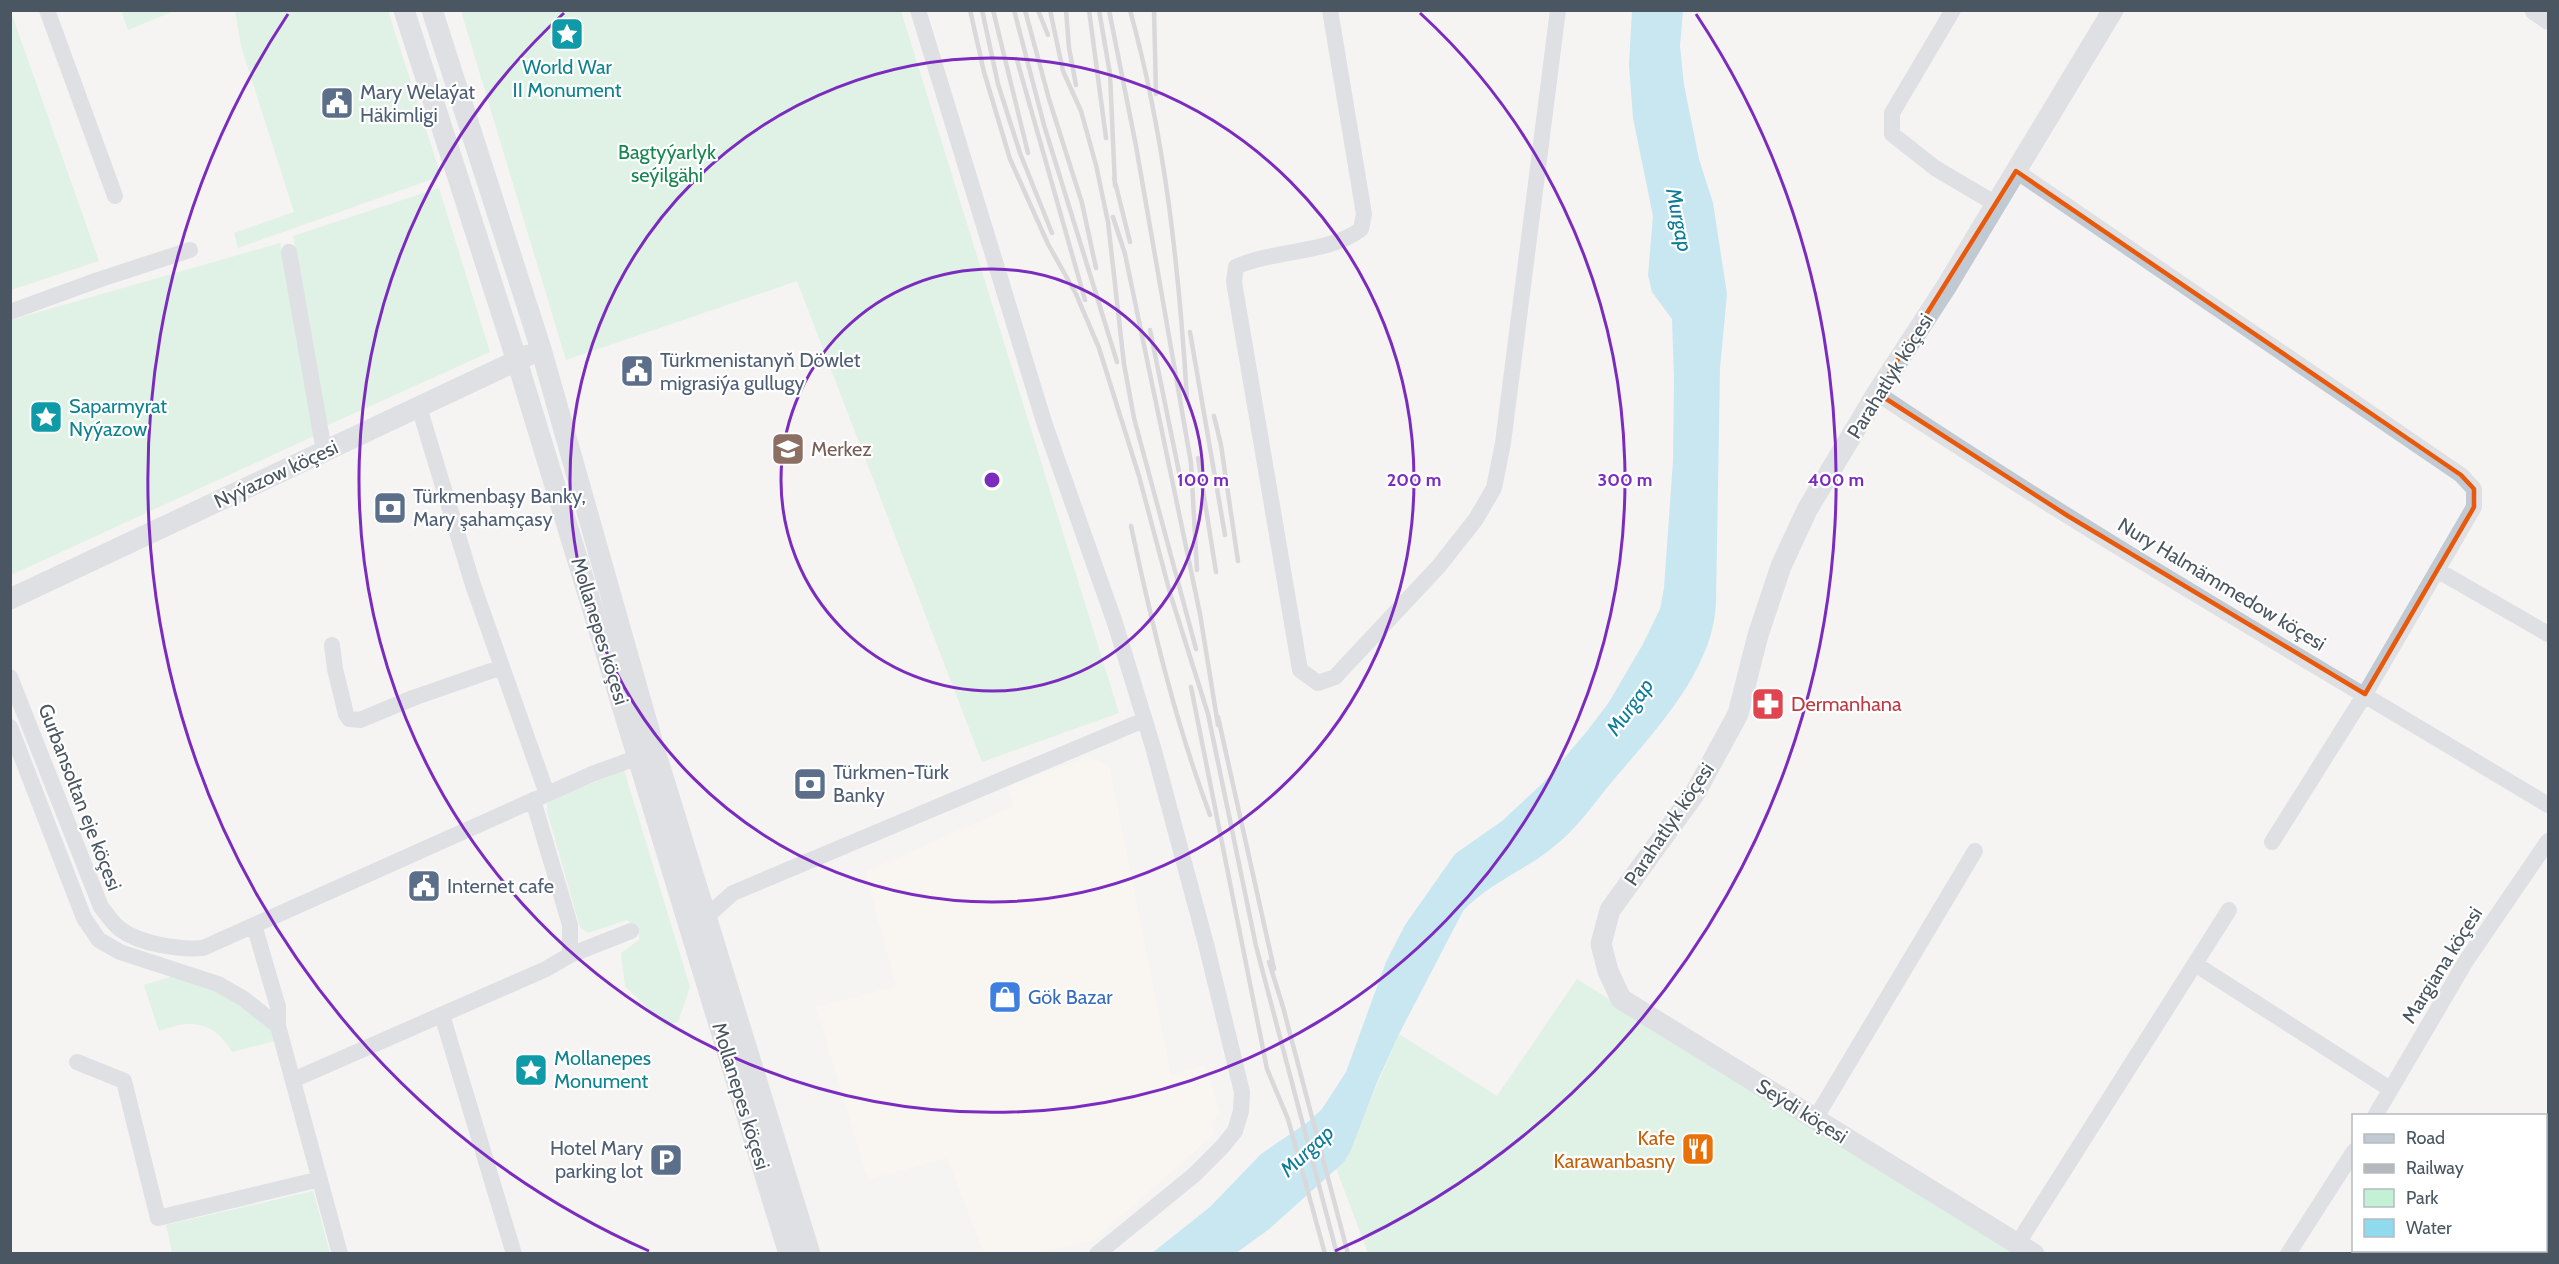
<svg xmlns="http://www.w3.org/2000/svg" width="2559" height="1264" viewBox="0 0 2559 1264" font-family="Cabin,sans-serif">
	<style>
		.commercial { fill: #fdf9ef }
		.green { fill: #c3f1d5 }
		.water { fill: #90daee }
		.lines { fill: none; stroke-linecap: round; stroke-linejoin: round }
		.minor { stroke: #c1cad2; stroke-width: 16 }
		.tertiary { stroke: #c1cad2; stroke-width: 21 }
		.rail { stroke: #b5b8bd; stroke-width: 4.5 }
		.marked { fill: none; stroke: #e8590c; stroke-width: 4.5; stroke-linejoin: round }
		.ring { fill: none; stroke: #7b2cbf; stroke-width: 3 }
		.labels { text-anchor: middle; stroke-width: 4.5; stroke-linejoin: round; paint-order: stroke }
		.culture-label { font-size: 20px; fill: #0d838f; stroke: #fff; text-anchor: start }
		.service-label { font-size: 20px; fill: #4e5e75; stroke: #fff; text-anchor: start }
		.park-label { font-size: 20px; fill: #17864f; stroke: #fff }
		.street-label { font-size: 20px; fill: #4a5661; stroke: #fff }
		.education-label { font-size: 20px; fill: #785e54; stroke: #fff; text-anchor: start }
		.health-label { font-size: 20px; fill: #be3a42; stroke: #fff; text-anchor: start }
		.shop-label { font-size: 20px; fill: #366cbe; stroke: #fff; text-anchor: start }
		.food-label { font-size: 20px; fill: #c56008; stroke: #fff; text-anchor: end }
		.water-label { font-size: 21px; font-style: italic; fill: #0c7c9b; stroke: #fff }
		.centre { fill: #7b2cbf; stroke: #fff; stroke-width: 3 }
		.ring-label { font-size: 18px; text-anchor: middle; font-weight: bold; fill: #7b2cbf; stroke: #fff; stroke-width: 4.5; stroke-linejoin: round; paint-order: stroke }
	</style>
	<rect width="100%" height="100%" fill="#f5f3f3"/>
	<path class="commercial" d="M1086 757 1109 765 1171 1075 1205 1065 1221 1116 1212 1120 1214 1134 1093 1241 1033 1253H984L947 1158 868 1180 816 1007 896 986 865 872 1014 806 1007 787Z"/>
	<path class="green" d="M121 10H174V11L128 30Z
		M235 11H388L441 176 238 248 234 233 294 212 241 46Z
		M461 11H901L1119 713 982 762 797 281 566 360Z
		M11 12 99 261 11 290H10Z
		M439 188 490 352 326 426 293 236Z
		M280 243 314 436 11 575V320Z
		M624 770 690 987 678 1022 665 1026 625 986 621 953 640 939 637 927 627 920 588 933 580 927 547 811V802Z
		M183 973 218 984 282 1039 232 1052C214 1020 190 1019 159 1031L144 985Z
		M1577 979 2015 1253H1368L1336 1168 1344 1162 1399 1034 1497 1096Z
		M313 1191 330 1253H172L166 1225Z"/>
	<path class="water" d="M1632 11H1683L1680 46 1684 85 1699 159 1713 203 1727 294 1720 368 1716 602C1714 671 1652 734 1610 784 1592 806 1575 831 1552 848 1524 871 1488 884 1463 911L1399 1034 1378 1080 1350 1152 1344 1162 1268 1230 1236 1253H1152L1210 1207 1261 1154 1308 1122 1322 1109 1346 1072 1386 962 1405 925 1455 854 1502 821 1543 783 1588 730 1609 702 1643 644 1660 609 1664 588 1673 461 1674 378 1672 319 1652 292 1648 275 1653 216 1633 118 1629 65Z"/>
	<g class="lines">
		<path class="minor" d="M47 10 115 196
			M918 10 1045 425 1115 623 1153 747 1206 944 1242 1092 1241 1111 1235 1131 1223 1146 1194 1175 1097 1254
			M1330 10 1364 214 1361 229C1329 254 1275 249 1236 267L1234 282 1300 670 1318 683 1335 677 1439 566 1476 519 1494 488 1503 443 1558 10
			M1953 10 1892 113V134L1935 168 1996 204
			M2016 171 2461 475 2474 489V507L2365 694 2272 842
			M289 252 324 451
			M10 312 98 280 190 250
			M1877 393C2095 539 2324 670 2548 805
			M419 407 473 585 547 794
			M2437 570 2548 634
			M332 645 335 669 346 714 349 719 360 720 413 698 502 667
			M10 677 101 907C107 914 113 924 120 929 140 944 179 950 203 948L592 774 647 754
			M10 727 84 918 99 940 120 952 218 984 244 999 278 1026
			M706 917 733 893 1144 720
			M254 925 278 1007V1026L340 1254
			M570 955 631 931
			M2195 964 2390 1089
			M442 1015 514 1254
			M77 1062 124 1081 158 1218 320 1179
			M293 1080 546 969 570 955V925L533 800
			M2375 1116 2466 961 2548 841
			M1815 1119 1975 851
			M2018 1243 2229 910
			M2288 1254 2354 1151"/>
		<path class="tertiary" d="M404 10 517 361 789 1254
			M432 10 541 349 655 751 810 1254
			M2535 10 2548 19
			M10 599 529 355
			M2034 1254 1621 999 1608 971 1601 944 1610 910 1695 793 1738 714 1758 635 1781 566 1807 510 1877 393 1946 287 2113 10"/>
		<path class="rail" d="M970 10 984 72 1010 159 1048 244 1076 294 1099 348 1139 476 1170 593 1208 714 1256 946 1337 1254
			M982 10 998 84 1020 153 1052 233
			M993 10 1028 153
			M1014 10 1044 125 1117 362
			M1025 10 1049 99 1082 203 1096 268
			M1038 10 1048 35
			M1050 10 1063 71 1081 111 1096 165 1108 222 1124 364 1134 418 1196 649
			M1066 10 1069 48 1076 85
			M1089 10 1106 138
			M1099 10 1110 74 1115 186
			M1109 10 1136 146 1191 463 1197 570
			M1130 10C1165 137 1179 268 1187 399
			M1154 10 1156 94
			M1017 60 1085 300
			M1114 178 1130 242
			M1113 217 1125 254 1200 614 1218 725
			M1150 330 1180 477
			M1190 332 1225 535
			M1214 416 1221 445 1238 561
			M1198 458 1216 572
			M1131 526C1152 625 1175 721 1210 815
			M1191 687 1267 1069 1288 1119 1325 1254
			M1218 717 1274 969
			M1269 962 1283 1007 1348 1254"/>
	</g>
	<path d="M0 0H2559V1264H0ZM2016 171 2461 475 2474 489V507L2365 694 2068 516 1877 393Z" fill="#f5f3f3" fill-opacity=".55" fill-rule="evenodd"/>
	<path class="marked" d="M2016 171 2461 475 2474 489V507L2365 694 2068 516 1877 393Z"/>
	<g class="ring">
		<circle cx="992" cy="480" r="211"/>
		<circle cx="992" cy="480" r="422"/>
		<path d="M1420 13A633 633 0 1 1 564 13"/>
		<path d="M649 1251A844 844 0 0 1 288 14M1696 14A844 844 0 0 1 1335 1251"/>
	</g>
	<defs>
		<symbol id="sight-square" viewBox="-11 -11 22 22"><rect x="-9" y="-9" width="18" height="18" rx="4" fill="#0f9aa8" stroke="#fff"/><path d="M0-6L1.8-2.2L6-1.7L2.9 1.2L3.7 5.4L0 3.3L-3.7 5.4L-2.9 1.2L-6-1.7L-1.8-2.2Z" fill="#fff"/></symbol>
		<symbol id="civic-square" viewBox="-11 -11 22 22"><rect x="-9" y="-9" width="18" height="18" rx="4" fill="#5c6f8a" stroke="#fff"/><path d="M-.6-6.5H3V-4.5H.6V-3L4-1V1h2V6H-6V1h2V-1L-.6-3ZM-1.2 2.5V6h2.4V2.5Z" fill="#fff"/></symbol>
		<symbol id="school-square" viewBox="-11 -11 22 22"><rect x="-9" y="-9" width="18" height="18" rx="4" fill="#8d6e63" stroke="#fff"/><path d="M0-5L7-2L0 1L-7-2ZM-4 1L0 2.5L4 1V4Q0 6-4 4Z" fill="#fff"/></symbol>
		<symbol id="bank-square" viewBox="-11 -11 22 22"><rect x="-9" y="-9" width="18" height="18" rx="4" fill="#5c6f8a" stroke="#fff"/><path d="M-6-4H6V4H-6ZM0-2.3a2.3 2.3 0 1 0 0 4.6a2.3 2.3 0 1 0 0-4.6Z" fill="#fff"/></symbol>
		<symbol id="pharmacy-square" viewBox="-11 -11 22 22"><rect x="-9" y="-9" width="18" height="18" rx="4" fill="#e0444e" stroke="#fff"/><path d="M-2-6h4v4h4v4h-4v4h-4v-4h-4v-4h4Z" fill="#fff"/></symbol>
		<symbol id="shop-square" viewBox="-11 -11 22 22"><rect x="-9" y="-9" width="18" height="18" rx="4" fill="#3f7fe0" stroke="#fff"/><path d="M-5-2.5h2.3a2.7 3.5 0 0 1 5.4 0H5L5.5 6h-11ZM-1.5-2.5h3a1.5 2.3 0 0 0-3 0Z" fill="#fff"/></symbol>
		<symbol id="restaurant-square" viewBox="-11 -11 22 22"><rect x="-9" y="-9" width="18" height="18" rx="4" fill="#e8710a" stroke="#fff"/><path d="M-5-6h1v4h1v-4h1v4h1v-4h1v5L-1.5 .5V6h-2V.5L-5-1ZM5-6V6H3V1.5H1.5Q1.5-4 5-6Z" fill="#fff"/></symbol>
		<symbol id="parking-square" viewBox="-11 -11 22 22"><rect x="-9" y="-9" width="18" height="18" rx="4" fill="#5c6f8a" stroke="#fff"/><path d="M-3.5-5.5H1a3.5 3.5 0 0 1 0 7H-1V5.5H-3.5ZM-1-3.4V-.6H.8a1.4 1.4 0 0 0 0-2.8Z" fill="#fff"/></symbol>
	</defs>
	<g fill-rule="evenodd">
		<use href="#sight-square" x="548" y="15" width="38" height="38"/>
		<use href="#civic-square" x="318" y="84" width="38" height="38"/>
		<use href="#civic-square" x="618" y="352" width="38" height="38"/>
		<use href="#sight-square" x="27" y="398" width="38" height="38"/>
		<use href="#school-square" x="769" y="430" width="38" height="38"/>
		<use href="#bank-square" x="371" y="489" width="38" height="38"/>
		<use href="#pharmacy-square" x="1749" y="685" width="38" height="38"/>
		<use href="#bank-square" x="791" y="765" width="38" height="38"/>
		<use href="#civic-square" x="405" y="867" width="38" height="38"/>
		<use href="#shop-square" x="986" y="978" width="38" height="38"/>
		<use href="#sight-square" x="512" y="1051" width="38" height="38"/>
		<use href="#restaurant-square" x="1679" y="1130" width="38" height="38"/>
		<use href="#parking-square" x="647" y="1141" width="38" height="38"/>
	</g>
	<g class="labels">
		<g class="culture-label">
			<text x="567" y="74" text-anchor="middle">World War<tspan x="567" dy="23">II Monument</tspan></text>
			<text x="69" y="413">Saparmyrat<tspan x="69" dy="23">Nyýazow</tspan></text>
			<text x="554" y="1065">Mollanepes<tspan x="554" dy="23">Monument</tspan></text>
		</g>
		<g class="service-label">
			<text x="360" y="99">Mary Welaýat<tspan x="360" dy="23">Häkimligi</tspan></text>
			<text x="660" y="367">Türkmenistanyň Döwlet<tspan x="660" dy="23">migrasiýa gullugy</tspan></text>
			<text x="413" y="503">Türkmenbaşy Banky,<tspan x="413" dy="23">Mary şahamçasy</tspan></text>
			<text x="833" y="779">Türkmen-Türk<tspan x="833" dy="23">Banky</tspan></text>
			<text x="447" y="893">Internet cafe</text>
			<text x="643" y="1155" text-anchor="end">Hotel Mary<tspan x="643" dy="23">parking lot</tspan></text>
		</g>
		<g class="park-label">
			<text x="667" y="159">Bagtyýarlyk<tspan x="667" dy="23">seýilgähi</tspan></text>
		</g>
		<g class="street-label">
			<text transform="translate(1890 376) rotate(-58)" y="7">Parahatlyk köçesi</text>
			<text transform="translate(276 474) rotate(-25)" y="7">Nyýazow köçesi</text>
			<text transform="translate(2222 584) rotate(31)" y="7">Nury Halmämmedow köçesi</text>
			<text transform="translate(600 631) rotate(73)" y="7">Mollanepes köçesi</text>
			<text transform="translate(80 797) rotate(69)" y="7">Gurbansoltan eje köçesi</text>
			<text transform="translate(1669 824) rotate(-56)" y="7">Parahatlyk köçesi</text>
			<text transform="translate(2442 965) rotate(-58)" y="7">Margiana köçesi</text>
			<text transform="translate(741 1096) rotate(73)" y="7">Mollanepes köçesi</text>
			<text transform="translate(1802 1111) rotate(32)" y="7">Seýdi köçesi</text>
		</g>
		<g class="education-label">
			<text x="811" y="456">Merkez</text>
		</g>
		<g class="health-label">
			<text x="1791" y="711">Dermanhana</text>
		</g>
		<g class="shop-label">
			<text x="1028" y="1004">Gök Bazar</text>
		</g>
		<g class="food-label">
			<text x="1675" y="1145">Kafe<tspan x="1675" dy="23">Karawanbasny</tspan></text>
		</g>
		<g class="water-label">
			<text transform="translate(1679 220) rotate(79)" y="7">Murgap</text>
			<text transform="translate(1630 707) rotate(-54)" y="7">Murgap</text>
			<text transform="translate(1307 1151) rotate(-43)" y="7">Murgap</text>
		</g>
	</g>
	<circle cx="992" cy="480" r="9" class="centre"/>
	<g class="ring-label">
		<text x="1203" y="486">100 m</text>
		<text x="1414" y="486">200 m</text>
		<text x="1625" y="486">300 m</text>
		<text x="1836" y="486">400 m</text>
	</g>
	<rect width="2559" height="1264" fill="none" stroke="#4a5661" stroke-width="24"/>
	<rect x="2352" y="1114" width="195" height="138" fill="#ffffff" stroke="#b7bbc0" stroke-width="1.5"/>
	<rect x="2364" y="1134" width="30" height="9" fill="#c1cad2" stroke="#b7bbc0" stroke-width="1.5"/>
	<text x="2406" y="1144" font-size="18" fill="#4a5661">Road</text>
	<rect x="2364" y="1164" width="30" height="9" fill="#b5b8bd" stroke="#b7bbc0" stroke-width="1.5"/>
	<text x="2406" y="1174" font-size="18" fill="#4a5661">Railway</text>
	<rect x="2364" y="1189" width="30" height="18" fill="#c3f1d5" stroke="#b7bbc0" stroke-width="1.5"/>
	<text x="2406" y="1204" font-size="18" fill="#4a5661">Park</text>
	<rect x="2364" y="1219" width="30" height="18" fill="#90daee" stroke="#b7bbc0" stroke-width="1.5"/>
	<text x="2406" y="1234" font-size="18" fill="#4a5661">Water</text>
</svg>
